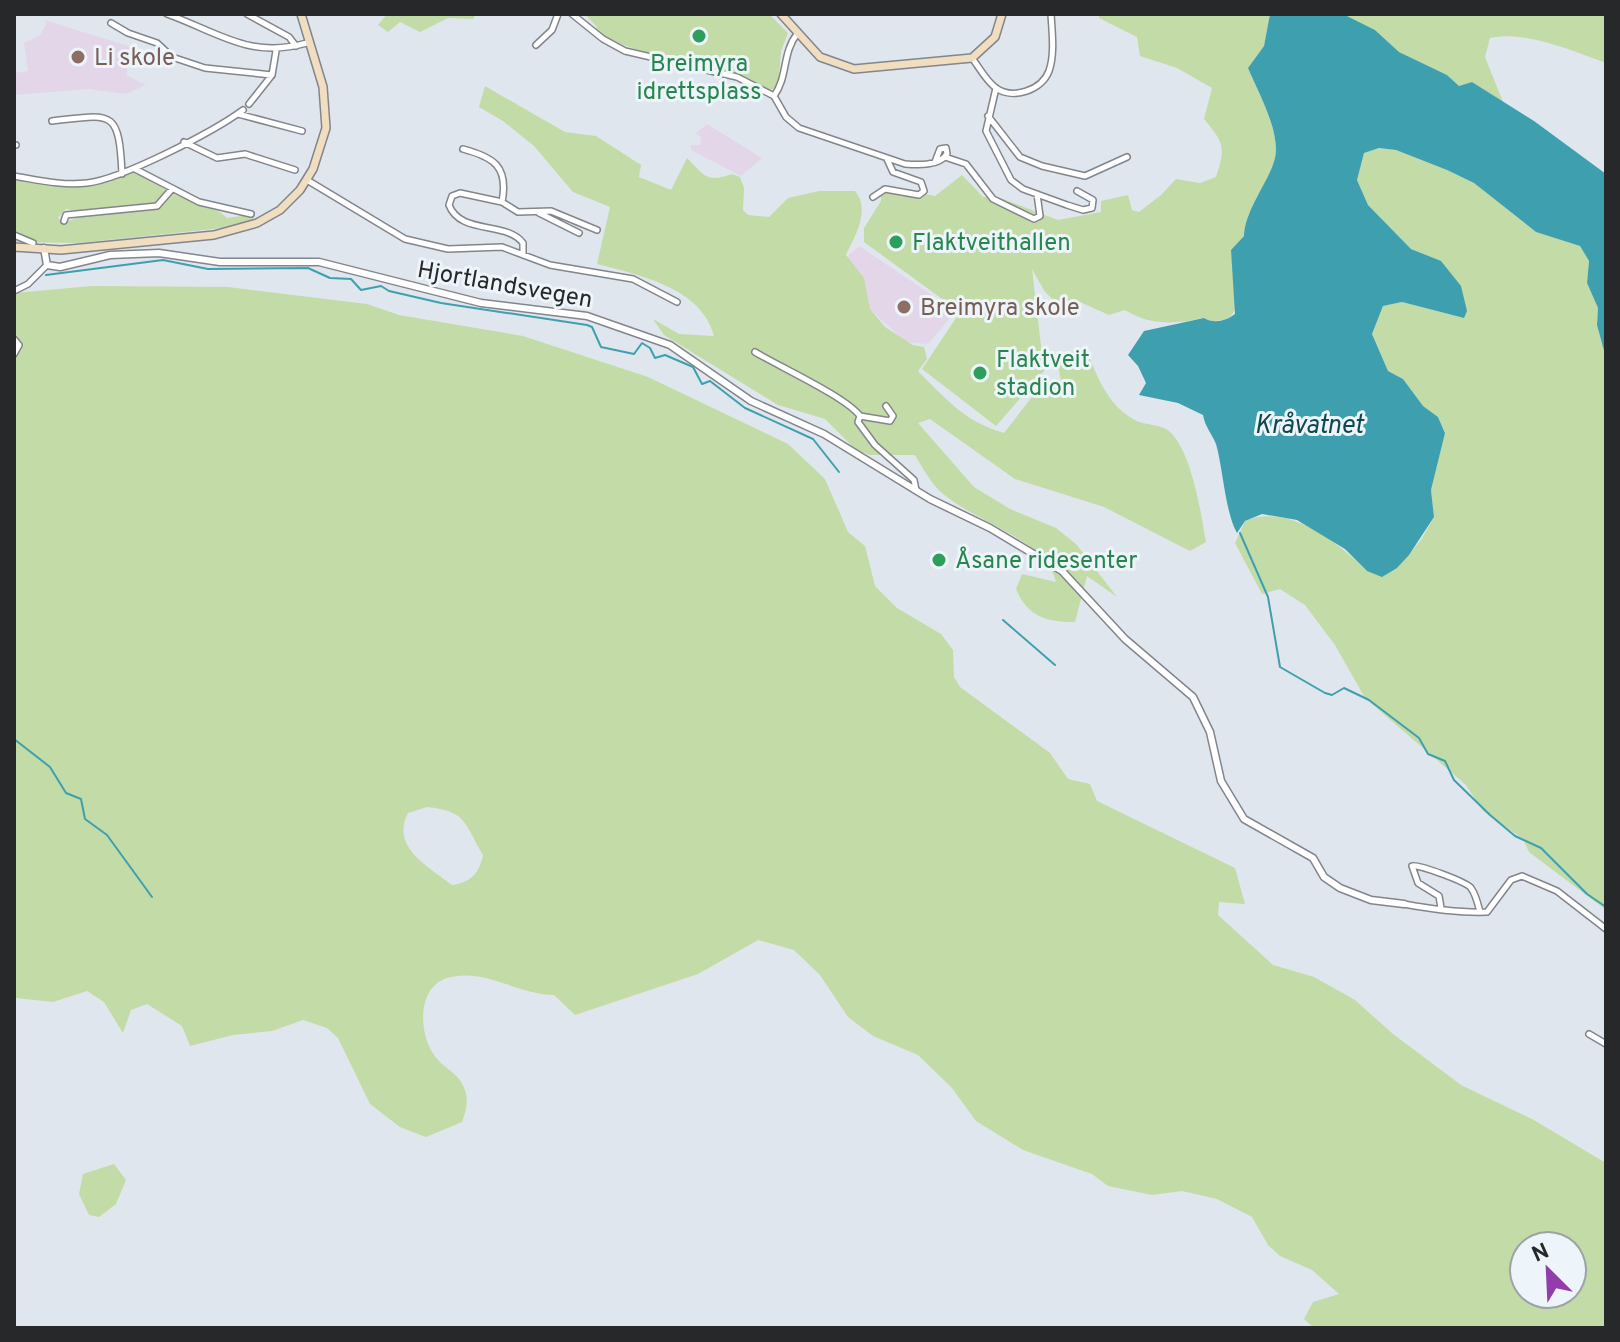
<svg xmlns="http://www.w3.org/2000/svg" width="1620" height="1342" viewBox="0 0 1620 1342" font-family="Overpass,sans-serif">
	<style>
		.education { fill: #e4d6e9 }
		.green { fill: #c3dba6; fill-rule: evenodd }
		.water { fill: #3ea0ae }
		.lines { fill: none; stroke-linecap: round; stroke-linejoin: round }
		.stream { stroke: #3ea0ae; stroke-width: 2 }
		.minor-casing { stroke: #81868c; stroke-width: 8 }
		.tertiary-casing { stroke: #81868c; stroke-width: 9 }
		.secondary-casing { stroke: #81868c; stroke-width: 10 }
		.minor { stroke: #fff; stroke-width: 5 }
		.tertiary { stroke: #fff; stroke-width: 6 }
		.secondary { stroke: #f1ddbf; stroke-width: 7 }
		.leisure-dot { fill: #2e9e5b; stroke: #edf4fa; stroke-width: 3 }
		.education-dot { fill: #8d6e63; stroke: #edf4fa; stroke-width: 3 }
		.labels { text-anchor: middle; stroke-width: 6; stroke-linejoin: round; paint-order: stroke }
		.education-label { font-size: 24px; fill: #785e54; stroke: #edf4fa; text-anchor: start }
		.leisure-label { font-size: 24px; fill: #27864d; stroke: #edf4fa; text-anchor: start }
		.street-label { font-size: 24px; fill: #26282a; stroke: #edf4fa }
		.water-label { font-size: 26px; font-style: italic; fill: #0e4950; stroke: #edf4fa }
	</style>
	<rect width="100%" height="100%" fill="#e0e6ed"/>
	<path class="education" d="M45 20 131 47 126 75 146 85 126 94 88 89 14 95V73L28 71 24 43 40 35 46 25Z
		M707 124 762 158 741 176 691 150V145H700L701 137 695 134Z
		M859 246 932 295 950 318 928 344 906 342 854 295 846 258Z"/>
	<path class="green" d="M387 14H476L473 19 448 18 420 32 400 22 388 32 378 25Z
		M585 14H769L788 33 781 51 778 87 770 90C718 55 649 65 595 31L597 27Z
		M1099 14H1270L1264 46 1248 68C1258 92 1276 123 1276 150 1276 174 1245 206 1244 236L1231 250C1233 268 1247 316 1223 320 1215 321 1211 322 1204 318 1175 324 1151 326 1125 310L1109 315 1080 302 1060 306 1045 292 1032 269 1044 371 996 426 922 369 960 312 864 242V228L881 201V185L935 196 962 175 983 197H998L1058 220 1101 212V201L1128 195 1132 210 1139 212 1161 195 1176 179 1200 183 1216 177C1226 147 1224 143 1204 119L1212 88 1177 68 1140 56 1137 37 1099 18Z
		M1343 14H1606V63C1572 51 1525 30 1490 38L1485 57 1503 102 1472 82 1459 86 1447 75 1399 52 1375 30Z
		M485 86 565 132 596 136 641 165 639 177 671 190 687 158C705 176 706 183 732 174L740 177 744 188 743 210 748 215 769 217 788 198 819 191H855C871 210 855 236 846 255L864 278 870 309 885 327 913 345 924 347 927 359 918 371C946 399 965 422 1004 433L1039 388 1061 380 1057 362 1070 351 1088 355C1100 382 1110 409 1139 422 1148 425 1162 425 1169 431 1192 451 1201 514 1206 542L1190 551 1104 507 1015 479 930 419 918 423 974 487 1010 509 1056 528 1076 544 1117 597 1087 576 1075 622C1046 622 1028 617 1016 589L1022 574 1056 582C1045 536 967 521 936 487 928 478 921 465 915 455H870L855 449 825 419 778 405 664 335 653 319 679 334 714 336C702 288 639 275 597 264L610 207 573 192 534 146 503 121 479 107Z
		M1379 148 1396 150 1447 170 1474 183 1536 232 1580 246 1589 261 1587 283 1598 308 1597 325 1606 358V910L1529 852 1523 839 1483 811 1466 785 1365 698 1335 645 1305 605 1280 589 1262 594 1235 543 1245 521C1289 503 1336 541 1367 571L1397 568 1421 540 1434 517 1431 490 1445 432 1438 417 1423 407 1403 379 1388 371 1372 334 1383 306 1402 302 1464 318 1441 262 1411 249 1368 205 1357 180 1364 153Z
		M134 172 166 190 160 203 86 212 66 209 58 218 64 223C98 206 146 223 173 194L220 212 227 218 250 215 254 220 232 227 79 243 14 242V179L71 187Z
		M92 286 228 287 367 304 399 315 523 336 648 377 788 444 825 479 848 532 865 546 875 586 897 608 941 634 953 650 954 677 960 687 1050 753 1068 779 1090 784 1097 801 1235 868 1245 904 1219 902 1218 915 1273 965 1314 977 1355 1000 1393 1034 1461 1085 1532 1119 1606 1163V1328H1314L1304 1319 1313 1302 1339 1294 1312 1270 1280 1256 1268 1245 1252 1217 1217 1199 1182 1191 1152 1195 1108 1186 1092 1174 1023 1150 976 1121 952 1088 918 1055 873 1036 848 1017 820 975 794 950 758 940 698 974 575 1015 554 995C518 995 484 967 447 978 415 988 418 1040 439 1061 446 1069 455 1072 461 1082 470 1096 467 1108 462 1122L426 1137 400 1127 370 1104 338 1038 327 1028 303 1020 272 1031 233 1035 190 1046 182 1026 147 1004 131 1010 123 1033 104 1002 87 991 53 1002 16 998 14 293ZM427 807C467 811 464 823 483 855 479 874 471 882 452 885 429 867 390 847 408 813ZM1524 1246H1572V1294H1524Z
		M114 1164 126 1180 116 1204 99 1217 89 1215 79 1194 83 1174Z"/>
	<path class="water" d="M1270 14H1343L1375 30 1399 52 1447 75 1459 86 1472 82 1534 121 1606 174V358L1597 325 1598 308 1587 283 1589 261 1580 246 1536 232 1474 183 1447 170 1396 150 1379 148 1364 153 1357 180 1368 205 1411 249 1441 261 1461 286 1467 311 1464 318 1402 302 1383 306 1372 334 1388 371 1403 379 1423 406 1438 417 1445 433 1431 490 1434 517 1409 555 1397 568 1382 577 1367 571 1345 549 1297 520 1262 514 1245 521 1237 533C1225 512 1223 468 1216 444 1212 434 1205 427 1203 415L1178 403 1139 395 1146 383 1138 366 1128 355 1144 331 1204 318C1214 324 1226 321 1235 314L1231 250 1244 236C1245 206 1276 174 1276 150 1276 123 1258 92 1248 68L1264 46Z"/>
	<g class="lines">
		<path class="stream" d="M46 275 163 260 208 269 308 268 330 278 351 279 361 290 381 286 389 291 441 303 587 325 592 327 601 347 634 354 642 343 650 348 655 358 665 355 693 367 702 384 710 381 745 408 813 439 839 472
			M1240 533 1268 597 1280 667 1325 693 1332 695 1344 688 1369 700 1419 738 1428 754 1445 761 1454 780 1490 815 1515 836 1541 848 1587 894 1606 907
			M1003 620 1055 665
			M14 739 50 767 66 793 81 799 85 819 107 835 152 897"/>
		<defs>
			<path id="minor" d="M167 14C220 33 249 59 307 43
				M247 14 289 37 296 46
				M572 14 603 39 625 51 737 77 774 96C788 77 782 53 797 34
				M111 23 128 33 157 43 172 57 205 68 272 75
				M536 45 552 30 558 14
				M972 58C979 67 986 81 996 88 1013 100 1042 90 1049 71 1055 54 1052 32 1051 14
				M996 88 986 131 1011 180 1023 189 1067 205 1083 210 1092 208 1093 200 1077 191
				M774 96 786 117 799 128 905 164C919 165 939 166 947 154L946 148 940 149 935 162
				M249 104 272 75 276 51
				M238 114 302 131
				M988 116 1020 157 1042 166 1085 176 1127 157
				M52 121C112 114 119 108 122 174
				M184 142 217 158 245 154 295 170
				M14 145H16
				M463 149C493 157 509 166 502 202
				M945 157 966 164 993 199 1034 219 1040 216 1037 194
				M135 169 199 202 251 214
				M14 176C38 180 63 186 87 183 122 179 213 132 243 110
				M307 180 405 239 448 249 502 247 550 265 633 279 677 302
				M873 197 885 189 919 195 924 191 921 182 893 172 887 159
				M539 213 579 233
				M64 221 66 215 157 206 171 190
				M14 235 33 243
				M523 254V243C507 221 460 235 449 205L452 196 460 193 502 202 518 212 551 211 597 230
				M14 291 28 284 47 265
				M14 339 19 345 14 354
				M755 352C780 367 846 397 860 416L858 422 875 445 914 480 916 490
				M860 416 890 421 893 416 886 406
				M1404 904C1431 909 1459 913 1487 912L1511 880 1522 876 1557 891 1606 929
				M1441 908 1439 896 1418 883 1412 866C1418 864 1467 882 1471 888 1476 895 1478 904 1480 912
				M1589 1034 1606 1044"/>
			<path id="tertiary" d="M44 248 47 265 60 267 110 255 159 253 220 262H319L481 303 587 316 670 345 751 401 824 434 930 499 990 528 1062 571 1125 639 1193 697 1210 732 1221 781 1244 819 1313 858 1324 877 1340 888 1371 900 1404 904"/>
			<path id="secondary" d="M781 14 820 57 854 69 972 58 995 37 1002 14
				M14 247 61 250 214 235 257 223 280 210 300 190 313 169 326 128 323 87 301 14"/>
		</defs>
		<use href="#minor" class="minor-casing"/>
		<use href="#tertiary" class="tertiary-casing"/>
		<use href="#secondary" class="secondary-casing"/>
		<use href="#minor" class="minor"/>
		<use href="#tertiary" class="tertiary"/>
		<use href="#secondary" class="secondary"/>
	</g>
	<g class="leisure-dot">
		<circle cx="699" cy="36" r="8"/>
		<circle cx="896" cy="242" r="8"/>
		<circle cx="980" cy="373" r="8"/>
		<circle cx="939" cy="560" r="8"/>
	</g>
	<g class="education-dot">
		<circle cx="78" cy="57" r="8"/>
		<circle cx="904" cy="307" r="8"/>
	</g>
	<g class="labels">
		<g class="education-label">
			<text x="94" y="65">Li skole</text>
			<text x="920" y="315">Breimyra skole</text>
		</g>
		<g class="leisure-label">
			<text x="699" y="71" text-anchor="middle">Breimyra<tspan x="699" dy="28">idrettsplass</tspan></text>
			<text x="912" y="250">Flaktveithallen</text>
			<text x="996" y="367">Flaktveit<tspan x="996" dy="28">stadion</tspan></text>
			<text x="955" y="568">Åsane ridesenter</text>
		</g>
		<g class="street-label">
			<text transform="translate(505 284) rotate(10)" y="8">Hjortlandsvegen</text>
		</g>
		<g class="water-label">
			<text x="1309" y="433">Kråvatnet</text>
		</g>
	</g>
	<rect width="1620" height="1342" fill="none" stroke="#26282a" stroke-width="32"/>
	<g transform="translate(1548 1270) rotate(336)"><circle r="38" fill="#edf4fa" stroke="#9da2a7" stroke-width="2"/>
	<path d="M0-6L14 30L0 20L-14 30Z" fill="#923dab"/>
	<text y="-12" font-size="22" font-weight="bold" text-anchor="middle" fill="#26282a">N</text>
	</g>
</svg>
